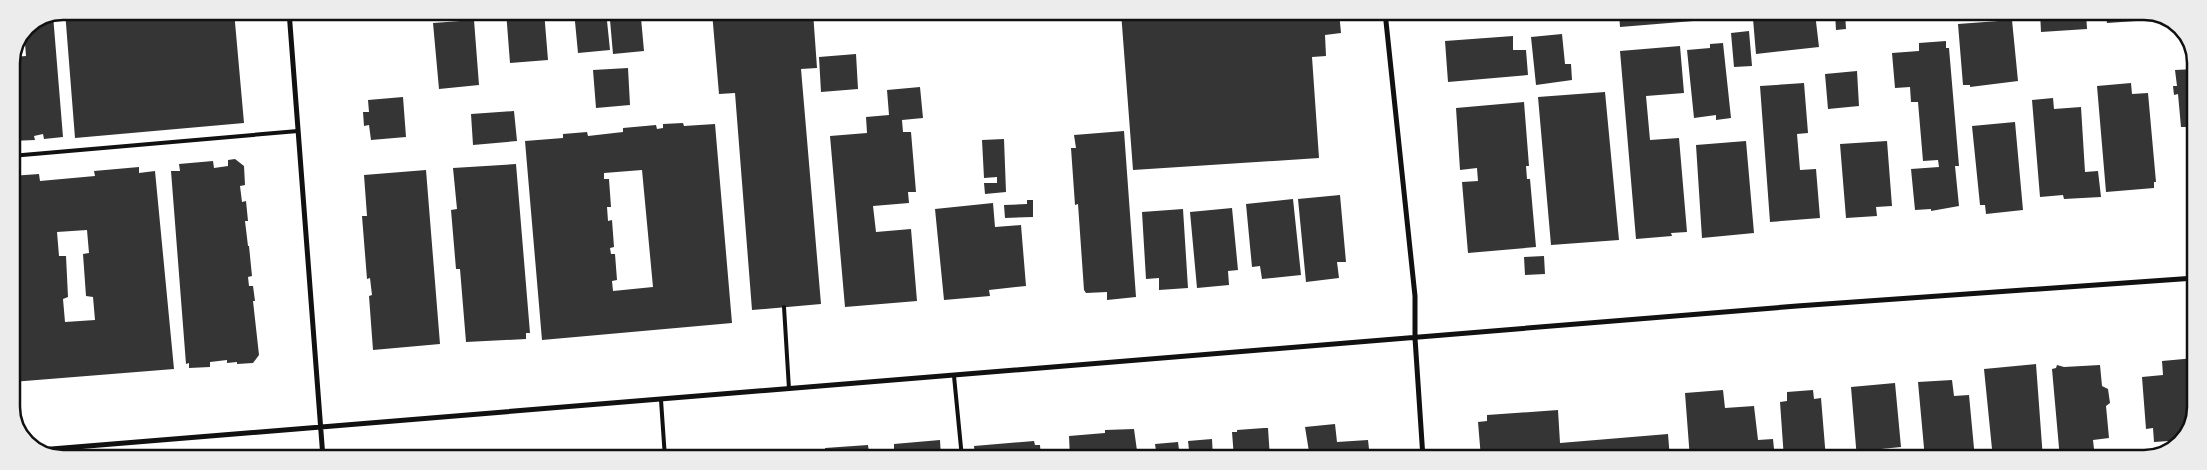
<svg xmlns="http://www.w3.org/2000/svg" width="2207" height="470" viewBox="0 0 2207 470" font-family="'Archivo Narrow',sans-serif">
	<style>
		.building { fill: #353535; fill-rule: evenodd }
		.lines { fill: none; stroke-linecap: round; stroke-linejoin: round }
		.service { stroke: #111; stroke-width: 4 }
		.minor { stroke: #111; stroke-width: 5 }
		.rim { fill: none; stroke: #111; stroke-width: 2.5 }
	</style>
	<rect width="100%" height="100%" fill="#fff"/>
	<path class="building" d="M65 11H234L244 123 75 138Z
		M506 11H544L548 60 510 63Z
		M574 11H606L610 50 578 53Z
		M642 12H659V16H643Z
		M712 12H813L817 68 801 69 821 304 752 310 735 93 719 94Z
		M1051 12H1117V15L1051 21Z
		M1121 12H1339L1341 33 1325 35 1326 56 1312 57 1319 158 1133 170Z
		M1619 12H1718V19L1620 27Z
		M2040 12H2086L2087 29 2041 32Z
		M2105 12H2151V20L2107 23Z
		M1815 13 1819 47 1756 54 1753 19Z
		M1835 13H1845L1846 29 1836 30Z
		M53 15 63 137 44 139 43 134 34 136 35 140 11 141V63L14 57 26 56 24 31 27 26Z
		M641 18 644 51 613 54 610 20Z
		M474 20 479 85 439 89 433 23Z
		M2012 20 2018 81 1970 87V85H1963L1958 24Z
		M1749 31 1752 66 1734 67 1731 33Z
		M1562 34 1565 64H1571L1572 80 1536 85 1531 37Z
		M1513 36V50H1526L1528 75 1448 82 1445 41Z
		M1946 41V48H1949L1959 166H1955L1959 206 1931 211V209L1915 210 1911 169 1939 167 1938 160 1923 161 1918 102H1911L1910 87 1895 88 1892 53 1919 51V43Z
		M1723 43 1731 118 1716 120V115L1694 118 1687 50 1710 48V44Z
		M1680 46 1684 93 1646 96 1650 140 1679 138 1687 232 1671 233 1672 236 1636 239 1620 51Z
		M856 54 858 89 821 92 819 57Z
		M628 68 630 105 596 108 593 70Z
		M2195 69V123L2187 124 2188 127H2181L2178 94 2174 95 2173 86H2177L2175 70Z
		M1857 71 1859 106 1828 109 1825 74Z
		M1804 83 1808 133 1797 134 1800 170 1816 169 1820 218 1770 222 1760 86Z
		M2131 83 2132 94 2148 93 2156 182H2154V188L2106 192 2097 86Z
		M920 87 923 118 902 120 903 132H911L916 192H908L909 203 873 206 876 232 911 229 917 301 845 307 830 136 867 133 866 117 889 115 887 90Z
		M1605 92 1619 240 1551 245 1538 97Z
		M403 97 406 137 371 140 369 125 364 126 363 112H369L368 100Z
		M2053 98 2054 109 2081 107 2085 172 2098 171 2101 197 2064 199 2063 195 2040 197 2032 100Z
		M1524 102 1529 166H1526L1527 179H1530L1536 247 1468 253 1462 182 1478 181 1477 168 1460 170 1456 108Z
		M514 111 517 141 473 145 471 114Z
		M2015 122 2023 210 1986 214 1985 205H1980L1972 126Z
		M683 123 684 126 715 124 732 323 542 340 525 141 563 138V134L587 132 588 136 623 132V128L656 125 657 129 663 128V124ZM642 170 653 287 613 291 612 281 617 280 615 254H611L610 248 614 247 612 220 608 221 607 207H611L609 179H604V173Z
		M1124 131 1136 297 1107 300V292L1086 293 1084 290 1078 204 1075 205 1071 148H1076L1074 135Z
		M1004 139 1006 192 985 194 984 183H997V177L984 178 982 140Z
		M1746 141 1754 233 1702 238 1696 145Z
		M1887 141 1892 206 1876 207 1877 216 1846 218 1840 144Z
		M235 159 244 166 245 185 240 186 242 202 246 201 248 221H245L248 246H249L252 276 248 277 249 286H253L255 301H253L259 355 253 363 237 364V362L227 363V360L210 362V367L189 368V363L186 364 171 171H180L179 164 213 161 214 168 228 166V160Z
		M516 164 530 333H526V339L466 342 460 269H456L451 210 457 209 453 168Z
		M139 167V173L155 171 174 369 12 382 11 176 39 174 40 181 95 176 94 171ZM87 230 89 253 83 254 86 296 93 297 95 320 65 322 63 299 68 297 66 256H59L57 232Z
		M426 170 440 344 373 350 369 296 372 295 370 278 367 279 362 216H367L364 175Z
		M1340 195 1346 262H1337L1339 278 1306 282 1298 199Z
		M1293 199 1301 275 1262 279 1260 266 1252 267 1246 204Z
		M1027 200H1033V217L1005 218 1004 205 1027 204Z
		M993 203 995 227 1021 225 1026 286 989 290 990 296 944 300 935 209Z
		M1232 208 1238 270 1228 271 1229 285 1197 288 1190 212Z
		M1183 209 1188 288 1159 290V278L1146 279 1142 212Z
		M1544 256 1545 274 1525 275 1524 257Z
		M2195 358V417L2178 446 2170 449 2169 441 2154 442 2153 428 2146 429 2142 377 2163 375 2162 361Z
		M2036 364 2043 459H1993L1984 369Z
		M2057 365 2064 367 2100 365 2102 386 2108 389 2110 403 2106 406 2109 438 2093 440 2095 458 2060 459 2052 369 2056 368Z
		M1952 380 1954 396 1969 395 1975 459H1925L1918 382Z
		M1895 383 1901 447 1871 450V459H1857L1851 387Z
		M1723 390 1725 408 1754 406 1758 440 1773 439 1775 459H1690L1685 393Z
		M1813 390 1814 399 1821 398 1826 459H1784L1780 402 1787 401V392Z
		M1558 410 1560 443 1668 434 1670 459 1481 458 1478 422 1487 421V415Z
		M1335 424 1337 442 1368 440 1370 458H1310L1305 427Z
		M1264 428H1268L1270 458H1234L1232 432H1237V430Z
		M1134 429 1138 458H1070L1069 436 1105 433V430Z
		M1212 439 1213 458H1157L1155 444 1178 442 1179 450H1189L1188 441Z
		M940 440 941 458H826L825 448 868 445 869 453 894 450V444Z
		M1034 441 1035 445H1040L1041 458H975L974 446Z"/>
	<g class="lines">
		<path class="service" d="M11 156 298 131
			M784 307 789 389
			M954 376 962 458
			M661 400 665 458"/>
		<path class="minor" d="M289 11 323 458
			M1385 12 1415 296V338L1423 458
			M39 450 1797 306 2195 278"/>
	</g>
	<path d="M0 0H2207V470H0ZM63 20H2144A43 43 0 0 1 2187 63V407A43 43 0 0 1 2144 450H63A43 43 0 0 1 20 407V63A43 43 0 0 1 63 20Z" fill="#ececec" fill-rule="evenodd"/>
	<path class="rim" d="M63 20H2144A43 43 0 0 1 2187 63V407A43 43 0 0 1 2144 450H63A43 43 0 0 1 20 407V63A43 43 0 0 1 63 20Z"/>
</svg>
